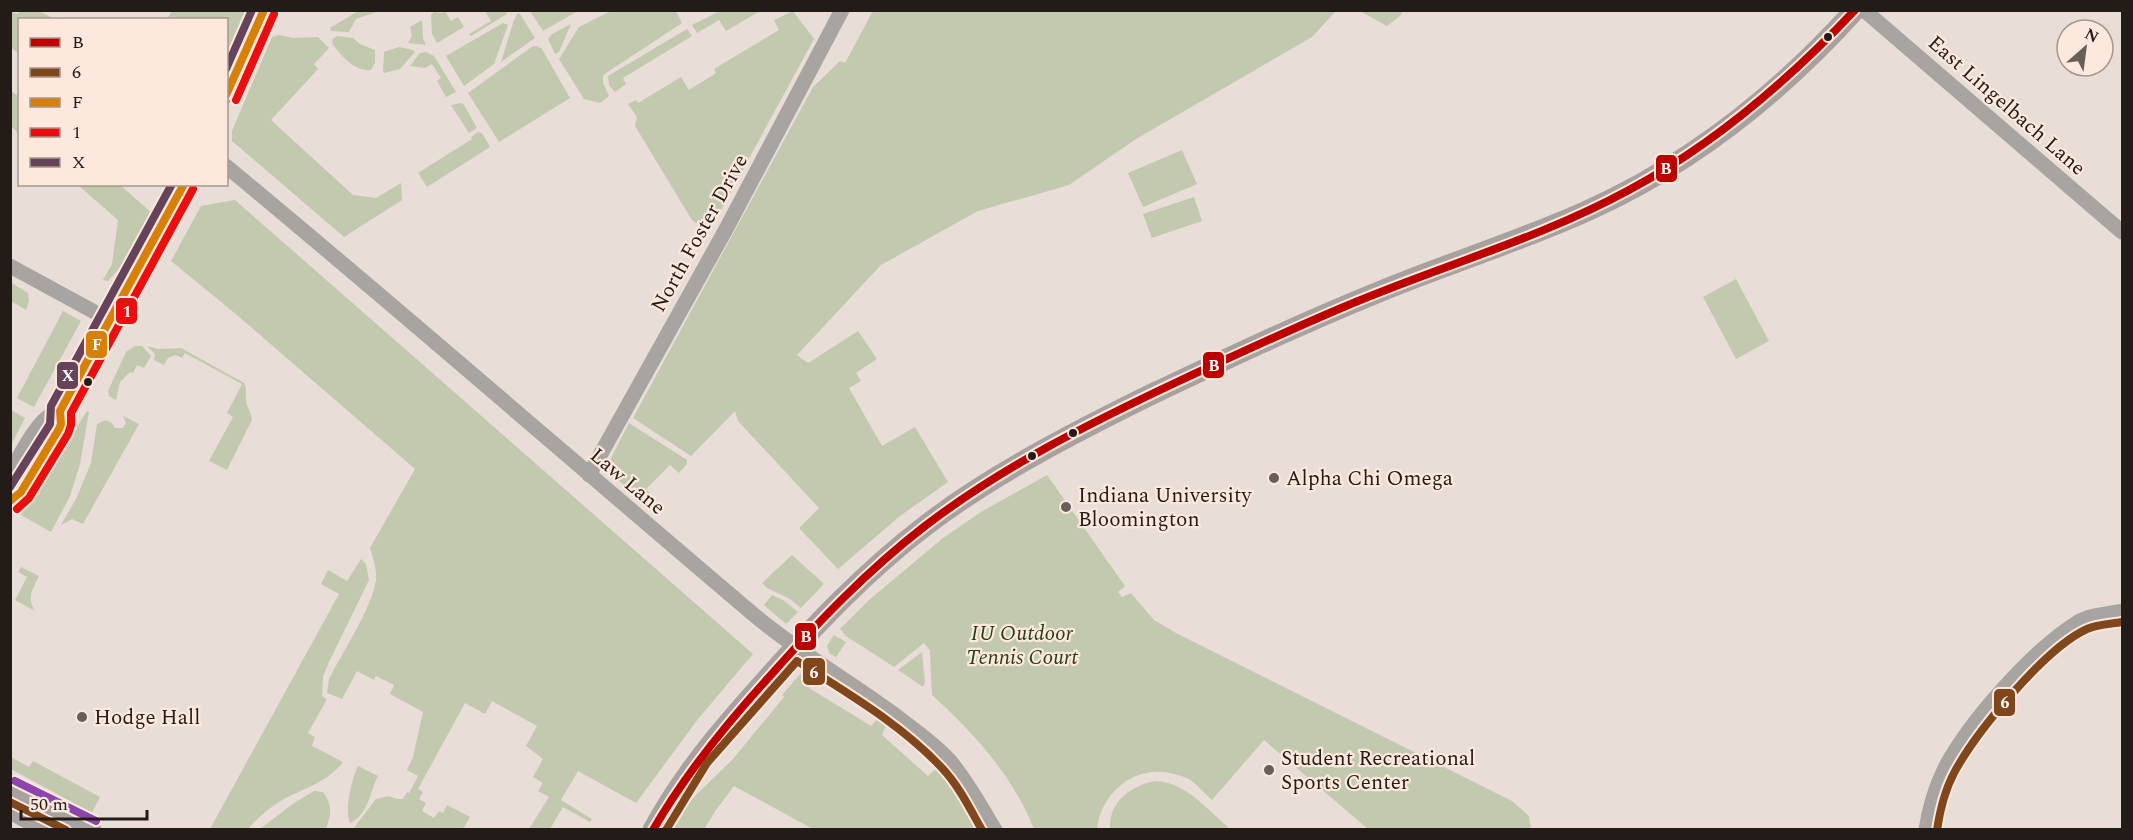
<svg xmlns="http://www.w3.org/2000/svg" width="2133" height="840" viewBox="0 0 2133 840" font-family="Spectral,serif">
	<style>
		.green { fill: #c2c9af }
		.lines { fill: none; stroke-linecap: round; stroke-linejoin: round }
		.street { stroke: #a7a4a1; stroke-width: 15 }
		.secondary { stroke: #a7a29f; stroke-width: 21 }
		.bus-1-casing { stroke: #fde8dd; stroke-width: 12 }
		.bus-2-casing { stroke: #fde8dd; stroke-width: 12 }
		.bus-3-casing { stroke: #fde8dd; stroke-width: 12 }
		.bus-4-casing { stroke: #fde8dd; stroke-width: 12 }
		.bus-5-casing { stroke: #fde8dd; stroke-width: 12 }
		.bus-6-casing { stroke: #fde8dd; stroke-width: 12 }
		.bus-1 { stroke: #bd0000; stroke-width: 8 }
		.bus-2 { stroke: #80471c; stroke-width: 8 }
		.bus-3 { stroke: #d68006; stroke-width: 8 }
		.bus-4 { stroke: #ec0e0e; stroke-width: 8 }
		.bus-5 { stroke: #66435a; stroke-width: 8 }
		.bus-6 { stroke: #8e44ad; stroke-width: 8 }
		.bus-dot { fill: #231b18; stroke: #fde8dd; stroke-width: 2 }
		.poi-dot { fill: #685f5b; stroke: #fde8dd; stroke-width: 2 }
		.labels { text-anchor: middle; stroke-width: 4.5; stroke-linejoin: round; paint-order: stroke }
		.street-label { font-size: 21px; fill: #231b18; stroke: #fde8dd }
		.poi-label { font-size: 21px; fill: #231b18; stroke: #fde8dd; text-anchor: start }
		.park-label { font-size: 21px; font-style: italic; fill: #273e0e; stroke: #fde8dd }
		.line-badge { stroke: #fde8dd; stroke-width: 2 }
		.badge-label { font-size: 16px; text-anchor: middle; font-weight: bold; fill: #fff }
	</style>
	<rect width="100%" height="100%" fill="#e8ddd7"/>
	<path class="green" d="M613 10 676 11 682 23 603 75V83L609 96 600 103 584 99 559 59 579 27Z
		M10 11 17 14 20 11H39L55 19 20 20 19 54 11 47Z
		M172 11V10L246 11 227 60 226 20 167 19Z
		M358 11H379L356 19 349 32 331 31 330 28Z
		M445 11 451 21 458 17 464 27 437 43 432 34 431 15 434 12 441 13Z
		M485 11H507V14L471 36 469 34 491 21Z
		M530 11H578L543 31Z
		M720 11V10L760 11 726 31 719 20 697 33 692 25Z
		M793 11 814 39 715 221 707 227 700 226 692 220 635 126 637 117 628 104 636 100 638 103 681 77 689 90 716 73 714 69 779 30 774 20Z
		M873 11H1336L1312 37 1136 139 1069 185 978 211 881 265 797 355 808 363 858 331 877 359 856 373 861 381 849 388 882 446 915 427 948 482 900 516 838 569 799 528 819 508 738 421 735 411 691 456 633 418 813 87 840 61 845 63Z
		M1360 11H1402L1401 15 1387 26Z
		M518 13 520 14 535 38 501 62 514 20Z
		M422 20 423 38 426 45 408 43 412 36 410 27Z
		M503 23 508 25 494 64 464 86 446 56Z
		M571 24 559 52 555 54 548 39 552 34Z
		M687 29 692 36 623 78 626 84 615 92 609 85 608 76Z
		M279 35 293 38 318 37 329 48 314 64 318 69 271 120 353 195 376 198 401 183 402 200 344 237 232 141V131L272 37Z
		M337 36 353 38 360 44 375 50V63L371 70C355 72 340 55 332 43L333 39Z
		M533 46H537L542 49 570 98 499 142 468 93Z
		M399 47 413 50 415 52 400 69 384 73 383 71 384 52Z
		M426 52 434 56 456 92 446 97 437 81 441 78 432 64 425 68 410 66 420 53Z
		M10 90 19 97V134L11 126Z
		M461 103 464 105 477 128 469 133 451 105Z
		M478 132 482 133 490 147 427 187 418 173 472 139 471 137Z
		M1182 150 1197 184 1143 207 1128 173Z
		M78 185H120L152 213 124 263 108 281 103 280 112 264 118 220Z
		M1194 197 1202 221 1152 238 1143 214Z
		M235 200 753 654 698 719 636 803 578 771 561 800 592 819 590 822 563 807 550 829H529L549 797 538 791 543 783 533 777 543 759 526 746 537 726 492 701 485 714 465 703 418 789 423 792 419 799 426 803 422 811 434 818 439 811 443 813 447 805 470 817 463 829H353L376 799 389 796 397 799H403L407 792 409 793 418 776 407 770 413 757 423 712 390 694 394 685 376 676 374 680 357 671 342 699 327 693 329 679C342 653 372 608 376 580 377 569 373 558 370 548L415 469 237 315 171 261 201 206Z
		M1736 279 1769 341 1736 359 1703 297Z
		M10 282 28 293 29 301 26 310 11 301Z
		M63 311 81 321 34 407 17 398Z
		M135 346H142L151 356 144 368 137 365 133 373 130 372 120 382 116 400 109 396 108 391 126 352Z
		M147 346 158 349 181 348 244 383C248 390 244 397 247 405 249 411 252 414 252 420L227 470 209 461 233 417 227 413 242 384 185 353 182 358 176 355 168 358 164 365 154 360 155 354Z
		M11 410 25 418 11 445 10 411Z
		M87 411 89 412 80 464 70 496 51 532 21 515Z
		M123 416 139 424 83 524 72 519 61 525 76 499 91 463 97 424 106 420 112 423 115 428H123L126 423Z
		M629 423 687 460V464L679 473 670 465 646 489 654 498 648 503H644L608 471 609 462Z
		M1047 475 1125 586 1118 592 1122 597 1131 593 1154 620 1176 633 1512 801 1529 816 1531 829H1368L1264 740 1212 800C1204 793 1196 783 1187 778 1183 776 1178 775 1174 774 1136 763 1101 792 1097 829H1034C1013 776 974 733 932 695L930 651 924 643 894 667 846 636 840 629 869 600 943 538 981 512Z
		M792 555 823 583V585L801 608 790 599 767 588 762 583Z
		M361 559 366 564 369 580 329 662 323 677 322 696 326 699V701L308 733 315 737 312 746 343 762C329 781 305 788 284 799 270 807 258 817 248 829H210L339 594 321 584 328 570 347 581Z
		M21 567 39 576C33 589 26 598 35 611L15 600 27 577 18 572Z
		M772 595 783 600 798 612 786 624 764 605Z
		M834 635 846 642 836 657 830 654 827 646Z
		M922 652 925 682 923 687 898 670Z
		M806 671 816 676 809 688 871 726 881 715 887 722 882 735 928 776 939 766 981 829H810L811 828 734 786 716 810 704 829H674L687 804 733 759 784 697 782 695 802 672Z
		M11 757 29 767 33 761 100 797 92 813 11 769Z
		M358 766 378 776C370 791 369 814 350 823 344 811 352 778 358 766Z
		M1155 781C1186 782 1208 810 1230 829H1110C1109 802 1130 786 1155 781Z
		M314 791 323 792C333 806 331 814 326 829H260L294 803Z"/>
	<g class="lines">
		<path class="street" d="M1864 10 2122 232
			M226 96 264 10
			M226 166C404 313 577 465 753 614 799 653 851 682 899 718 916 731 936 745 950 761 967 781 981 807 995 830
			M10 266 111 321
			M10 472C21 455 39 414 60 411
			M589 475 725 231 842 10
			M10 501 21 492 59 429 61 424 60 411 184 184
			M1926 830C1929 810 1936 786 1945 768 1970 721 2033 650 2078 622 2089 615 2109 614 2122 611"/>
		<path class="secondary" d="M10 790 91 830
			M10 809 50 830
			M653 830C684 773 722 729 765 681 814 626 866 571 925 526 991 475 1075 432 1150 395 1224 360 1298 325 1374 294 1445 264 1519 242 1589 210 1691 164 1780 93 1855 10"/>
		<defs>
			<path id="bus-1" d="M653 830C686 773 726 724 770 676 818 622 868 570 925 526 1002 467 1090 423 1177 382 1233 356 1289 330 1346 306 1440 266 1539 239 1629 190 1715 144 1788 81 1855 10"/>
			<path id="bus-2" d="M10 802 66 830
				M666 830 707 763 797 661C847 693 901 724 942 768 959 786 970 809 982 830
				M1937 830C1940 810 1945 790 1954 773 1976 732 2045 648 2087 629 2098 624 2111 624 2122 622"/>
			<path id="bus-3" d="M226 95 264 10
				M10 501 21 492 59 429 61 424 60 411 184 184"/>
			<path id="bus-4" d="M236 100 274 14
				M17 509 29 498 68 434 71 425V413L193 189"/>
			<path id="bus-5" d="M226 69 252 10
				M10 487 50 424 51 406 172 184"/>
			<path id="bus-6" d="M15 781 96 821"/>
		</defs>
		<use href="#bus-1" class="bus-1-casing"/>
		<use href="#bus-2" class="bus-2-casing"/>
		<use href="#bus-3" class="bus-3-casing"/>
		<use href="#bus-4" class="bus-4-casing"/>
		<use href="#bus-5" class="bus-5-casing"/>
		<use href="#bus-6" class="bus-6-casing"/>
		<use href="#bus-1" class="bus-1"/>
		<use href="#bus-2" class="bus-2"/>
		<use href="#bus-3" class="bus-3"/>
		<use href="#bus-4" class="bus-4"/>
		<use href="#bus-5" class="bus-5"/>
		<use href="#bus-6" class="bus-6"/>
	</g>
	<g class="bus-dot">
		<circle cx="1828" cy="37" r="5"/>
		<circle cx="88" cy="382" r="5"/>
		<circle cx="1073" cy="433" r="5"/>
		<circle cx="1032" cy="456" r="5"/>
	</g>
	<g class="poi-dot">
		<circle cx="1274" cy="478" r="6"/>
		<circle cx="1066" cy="507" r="6"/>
		<circle cx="82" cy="717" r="6"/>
		<circle cx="1269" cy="770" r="6"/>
	</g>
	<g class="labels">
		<g class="street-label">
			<text transform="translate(2007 105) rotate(41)" y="7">East Lingelbach Lane</text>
			<text transform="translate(699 233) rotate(-61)" y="7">North Foster Drive</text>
			<text transform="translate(628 481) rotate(40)" y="7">Law Lane</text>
		</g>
		<g class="poi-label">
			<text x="1286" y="485">Alpha Chi Omega</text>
			<text x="1078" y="502">Indiana University<tspan x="1078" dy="24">Bloomington</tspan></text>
			<text x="94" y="724">Hodge Hall</text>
			<text x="1281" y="765">Student Recreational<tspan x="1281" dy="24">Sports Center</tspan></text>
		</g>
		<g class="park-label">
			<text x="1022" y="640">IU Outdoor<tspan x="1022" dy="24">Tennis Court</tspan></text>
		</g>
	</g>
	<g class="line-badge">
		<rect x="1655" y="154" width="23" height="29" rx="6" fill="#bd0000"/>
		<rect x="115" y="297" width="23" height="28" rx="6" fill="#ec0e0e"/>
		<rect x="85" y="330" width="23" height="29" rx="6" fill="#d68006"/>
		<rect x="1202" y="351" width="23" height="28" rx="6" fill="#bd0000"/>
		<rect x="56" y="361" width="23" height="29" rx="6" fill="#66435a"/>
		<rect x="794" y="622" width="23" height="29" rx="6" fill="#bd0000"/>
		<rect x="802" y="657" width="24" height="29" rx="6" fill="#80471c"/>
		<rect x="1993" y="688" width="23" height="29" rx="6" fill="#80471c"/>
	</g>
	<g class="badge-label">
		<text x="1666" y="174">B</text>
		<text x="127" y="317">1</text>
		<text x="97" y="350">F</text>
		<text x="1214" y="371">B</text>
		<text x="68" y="381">X</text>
		<text x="806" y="642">B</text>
		<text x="814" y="678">6</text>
		<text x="2005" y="708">6</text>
	</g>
	<rect width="2133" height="840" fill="none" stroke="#231b18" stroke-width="24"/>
	<rect x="18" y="18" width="210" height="168" fill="#fde8dd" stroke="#a6968e" stroke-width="1.5"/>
	<rect x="30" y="38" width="30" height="9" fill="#bd0000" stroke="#a6968e" stroke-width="1.5"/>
	<text x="72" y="48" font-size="18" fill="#231b18">B</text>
	<rect x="30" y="68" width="30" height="9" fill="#80471c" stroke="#a6968e" stroke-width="1.5"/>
	<text x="72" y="78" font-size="18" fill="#231b18">6</text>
	<rect x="30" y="98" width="30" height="9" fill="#d68006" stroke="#a6968e" stroke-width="1.5"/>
	<text x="72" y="108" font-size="18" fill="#231b18">F</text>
	<rect x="30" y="128" width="30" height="9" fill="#ec0e0e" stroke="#a6968e" stroke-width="1.5"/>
	<text x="72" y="138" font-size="18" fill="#231b18">1</text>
	<rect x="30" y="158" width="30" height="9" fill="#66435a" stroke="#a6968e" stroke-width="1.5"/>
	<text x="72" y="168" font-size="18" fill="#231b18">X</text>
	<g transform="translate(2085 48) rotate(28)"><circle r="28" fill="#fde8dd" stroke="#a6968e" stroke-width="1.5"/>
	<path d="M0-4.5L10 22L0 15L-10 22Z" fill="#685f5b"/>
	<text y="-9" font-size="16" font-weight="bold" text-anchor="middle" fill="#231b18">N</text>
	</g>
	<path d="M21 810v9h126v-9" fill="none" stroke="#231b18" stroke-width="3"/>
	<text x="30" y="810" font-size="18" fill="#231b18" stroke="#fde8dd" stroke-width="4.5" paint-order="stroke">50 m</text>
</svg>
